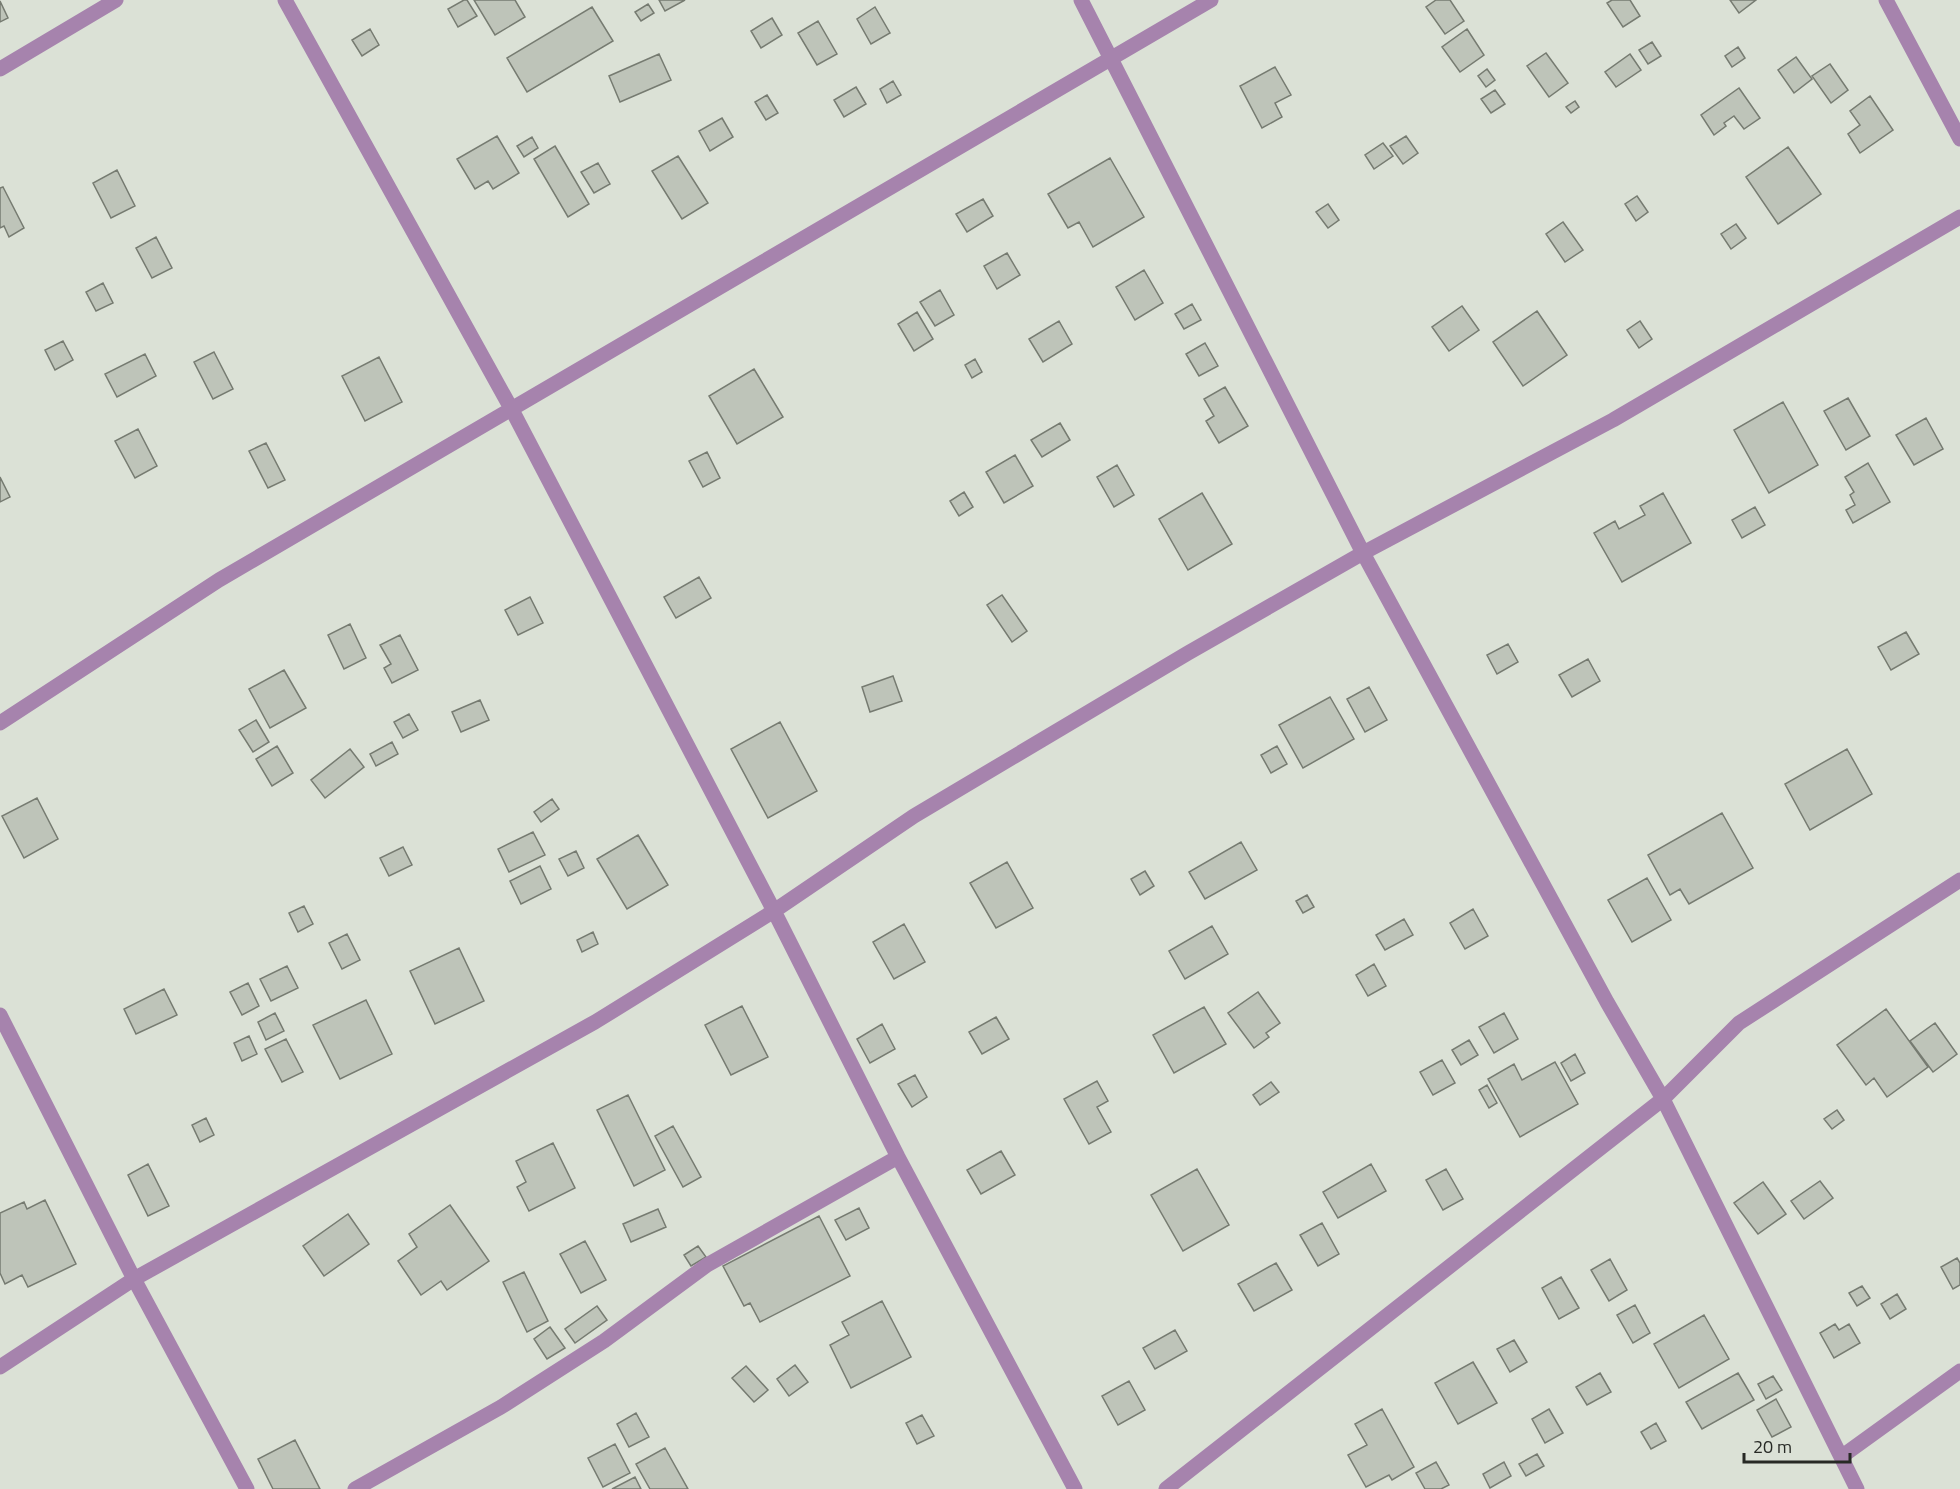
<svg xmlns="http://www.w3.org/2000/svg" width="1960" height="1489" viewBox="0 0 1960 1489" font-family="'Titillium Web',sans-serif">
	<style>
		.building { fill: #bec4b9; stroke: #767b71; stroke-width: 1.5 }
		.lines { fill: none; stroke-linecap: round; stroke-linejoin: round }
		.minor { stroke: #a683ad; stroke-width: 15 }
	</style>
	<rect width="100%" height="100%" fill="#dbe1d6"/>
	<path class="building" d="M464 0H467L477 16 458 27 448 9Z
		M474 0H515L525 17 495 35Z
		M659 0H685L665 11Z
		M1436 0H1450L1464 21 1445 34 1426 7Z
		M1612 0H1630L1640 16 1623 27 1607 3Z
		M1730 0H1756L1739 13Z
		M0 1 8 18 0 22Z
		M648 4 654 13 641 21 635 12Z
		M592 7 613 41 527 92 507 58Z
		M875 7 890 33 871 44 857 19Z
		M772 18 782 35 761 48 751 31Z
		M818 21 837 54 817 65 798 33Z
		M370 29 379 45 362 56 352 40Z
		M1467 29 1484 55 1460 72 1442 47Z
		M1652 42 1661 56 1648 64 1639 50Z
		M1738 47 1745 58 1732 67 1725 56Z
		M1546 53 1568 83 1549 97 1527 66Z
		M659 54 671 80 620 102 609 76Z
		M1630 54 1641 70 1616 87 1605 72Z
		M1796 57 1812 79 1794 93 1778 70Z
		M1830 64 1848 90 1831 103 1812 76Z
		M1275 67 1291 95 1275 103 1282 117 1262 128 1240 86Z
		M1487 69 1495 80 1486 87 1478 76Z
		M893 81 901 95 887 103 880 89Z
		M856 87 866 104 844 117 834 100Z
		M1739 88 1760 118 1744 129 1734 116 1724 123 1726 126 1714 135 1701 115Z
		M1495 90 1505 104 1491 113 1481 99Z
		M767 95 778 113 766 120 755 102Z
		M1870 96 1893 130 1860 153 1848 134 1860 125 1850 111Z
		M1575 101 1579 107 1571 113 1566 107Z
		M722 118 733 137 710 151 699 131Z
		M497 136 519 173 493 189 488 181 475 189 457 159Z
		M1406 136 1418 153 1403 164 1390 146Z
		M532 137 538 148 524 157 517 146Z
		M1383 143 1393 156 1374 169 1365 155Z
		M555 146 589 204 568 217 534 159Z
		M1788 147 1821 194 1778 224 1746 177Z
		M678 156 708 203 682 219 652 171Z
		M1110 158 1144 217 1093 247 1079 222 1068 228 1048 194Z
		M598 163 610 184 594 193 581 172Z
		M117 170 135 206 111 218 93 183Z
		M3 187 24 228 9 237 4 226 0 228V188Z
		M1637 196 1648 212 1636 221 1625 204Z
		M983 199 993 216 967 232 956 214Z
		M1328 204 1339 220 1328 228 1316 212Z
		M1563 222 1583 250 1565 262 1546 234Z
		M1736 224 1746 238 1731 249 1721 234Z
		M156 237 172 268 152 278 136 248Z
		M1007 253 1020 275 997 289 984 266Z
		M1144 270 1163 303 1135 320 1116 287Z
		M103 283 113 303 96 311 86 292Z
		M940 290 954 315 935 326 920 302Z
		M1192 304 1201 320 1184 329 1175 314Z
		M1462 306 1479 330 1449 351 1432 327Z
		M1537 311 1567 355 1523 386 1493 342Z
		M917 312 933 339 914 351 898 324Z
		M1059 321 1072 344 1043 362 1029 339Z
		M1640 321 1652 339 1639 348 1627 330Z
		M63 341 73 360 55 370 45 350Z
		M1205 343 1218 366 1199 376 1186 354Z
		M214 352 233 389 213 399 194 362Z
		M145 354 156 376 117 397 105 374Z
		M379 357 402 402 365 421 342 376Z
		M975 359 982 372 972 378 965 365Z
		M754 369 783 417 737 444 709 396Z
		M1225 387 1248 426 1219 443 1206 421 1214 416 1204 399Z
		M1848 398 1870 436 1846 450 1824 411Z
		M1783 402 1818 465 1769 493 1734 430Z
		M1926 418 1943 449 1914 465 1896 435Z
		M1060 423 1070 440 1042 457 1031 440Z
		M138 429 157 466 135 478 115 441Z
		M266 443 285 480 268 488 249 451Z
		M707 452 720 478 703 487 689 461Z
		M1015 455 1033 486 1004 503 986 472Z
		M1868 463 1890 502 1853 523 1846 510 1855 505 1850 495 1854 492 1845 477Z
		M1117 465 1134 495 1114 507 1097 477Z
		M0 477 10 497 0 502Z
		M964 492 973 507 959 516 950 501Z
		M1202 493 1232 544 1188 570 1159 519Z
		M1663 493 1691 543 1622 582 1594 533 1615 521 1619 529 1645 515 1640 506Z
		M1755 507 1765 525 1742 538 1732 520Z
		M699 577 711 598 676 618 664 597Z
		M1002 595 1027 631 1012 642 987 605Z
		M530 597 543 623 518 635 505 610Z
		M350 624 366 658 344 669 328 635Z
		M1906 632 1919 654 1891 670 1878 647Z
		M400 635 418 670 392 683 384 668 391 664 380 645Z
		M1508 644 1518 662 1497 674 1487 655Z
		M1588 659 1600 681 1572 697 1559 675Z
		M284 670 306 708 270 728 249 689Z
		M893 676 902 701 870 712 862 687Z
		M1369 687 1387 720 1365 732 1347 699Z
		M1330 697 1354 739 1303 768 1279 725Z
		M480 700 489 720 461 732 452 712Z
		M409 714 418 730 403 738 394 722Z
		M256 720 269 742 253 752 239 730Z
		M780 722 817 791 768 818 731 749Z
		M392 742 398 754 376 766 370 754Z
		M277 746 293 773 272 786 256 759Z
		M1277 746 1287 764 1271 773 1261 755Z
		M350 749 364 767 325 798 311 780Z
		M1847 749 1872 794 1810 830 1785 784Z
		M37 798 58 839 24 858 2 816Z
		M552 799 559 809 541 822 534 812Z
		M1722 813 1753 868 1689 904 1680 889 1670 895 1648 855Z
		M533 832 545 855 509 872 498 849Z
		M638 835 668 885 627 909 597 859Z
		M1241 842 1257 870 1205 899 1189 872Z
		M403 847 412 865 389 876 380 858Z
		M576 851 584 868 568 876 559 859Z
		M1007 862 1033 908 996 928 970 883Z
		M540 866 551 889 521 904 510 881Z
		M1145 871 1154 886 1140 895 1131 879Z
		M1647 878 1671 920 1632 942 1608 900Z
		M1307 895 1314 907 1303 913 1296 901Z
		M304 906 313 924 298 932 289 913Z
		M1473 909 1488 936 1465 949 1450 923Z
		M1404 919 1413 935 1385 950 1376 935Z
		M904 924 925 962 894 979 873 942Z
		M1212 926 1228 954 1185 979 1169 951Z
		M593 932 598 944 582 952 577 940Z
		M347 934 360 960 342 969 329 943Z
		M459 948 484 1001 435 1024 410 971Z
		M1374 964 1386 986 1368 996 1356 975Z
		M287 966 298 988 271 1001 260 979Z
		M248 983 259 1006 242 1015 230 992Z
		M164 989 177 1015 136 1034 124 1009Z
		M1258 992 1280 1023 1266 1033 1269 1037 1254 1048 1228 1013Z
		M366 1000 392 1054 340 1079 313 1025Z
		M742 1006 768 1057 731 1075 705 1025Z
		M1204 1007 1226 1044 1174 1073 1153 1035Z
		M1886 1009 1928 1067 1887 1097 1874 1078 1866 1085 1837 1045Z
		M275 1013 284 1031 266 1040 258 1022Z
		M1504 1013 1518 1039 1494 1053 1479 1027Z
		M996 1017 1009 1039 982 1054 969 1032Z
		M1935 1023 1957 1054 1933 1072 1910 1041Z
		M882 1024 895 1049 870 1063 857 1039Z
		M249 1036 257 1054 242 1061 234 1043Z
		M286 1039 303 1072 282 1082 265 1049Z
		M1469 1040 1478 1055 1461 1065 1452 1050Z
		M1575 1054 1585 1073 1571 1081 1561 1063Z
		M1442 1060 1455 1083 1433 1095 1420 1072Z
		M1555 1062 1578 1104 1520 1137 1488 1079 1514 1064 1522 1080Z
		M915 1075 927 1097 912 1107 898 1084Z
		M1097 1081 1108 1101 1097 1107 1111 1132 1089 1144 1064 1099Z
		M1271 1082 1279 1092 1260 1105 1253 1095Z
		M1487 1085 1497 1103 1489 1108 1479 1090Z
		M628 1095 665 1170 634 1186 597 1110Z
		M1837 1110 1844 1120 1832 1129 1824 1119Z
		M206 1118 214 1135 200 1142 192 1125Z
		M673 1126 701 1177 683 1187 655 1136Z
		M553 1143 575 1188 529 1211 517 1187 526 1182 516 1161Z
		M1001 1151 1015 1175 981 1194 967 1170Z
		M148 1164 169 1206 148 1216 128 1175Z
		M1371 1164 1386 1191 1338 1218 1323 1192Z
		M1197 1169 1229 1225 1183 1251 1151 1195Z
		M1446 1169 1463 1199 1443 1210 1426 1180Z
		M1820 1181 1833 1198 1804 1219 1791 1201Z
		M1763 1182 1786 1214 1758 1234 1734 1203Z
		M45 1200 76 1264 28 1287 22 1275 5 1284 0 1273V1213L24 1202 27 1209Z
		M450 1205 489 1261 447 1290 441 1281 421 1295 398 1261 417 1247 409 1234Z
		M859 1208 869 1228 846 1240 835 1220Z
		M658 1209 666 1227 631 1242 623 1224Z
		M348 1214 369 1244 324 1276 303 1246Z
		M819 1216 850 1276 760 1322 750 1303 744 1306 723 1266Z
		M1322 1223 1339 1254 1318 1266 1300 1235Z
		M585 1241 606 1280 581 1293 560 1254Z
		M698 1246 706 1257 691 1266 684 1255Z
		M1957 1258 1960 1263V1285L1953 1289 1941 1267Z
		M1610 1259 1627 1290 1609 1301 1591 1270Z
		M1276 1263 1292 1290 1254 1311 1238 1284Z
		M524 1272 548 1321 527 1332 503 1282Z
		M1561 1277 1579 1308 1559 1319 1542 1288Z
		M1862 1286 1870 1298 1857 1306 1849 1293Z
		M1897 1294 1906 1309 1890 1319 1881 1304Z
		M882 1301 911 1357 851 1388 830 1345 849 1335 842 1322Z
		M1635 1305 1650 1333 1633 1343 1617 1315Z
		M597 1306 607 1320 575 1343 565 1329Z
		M1704 1315 1729 1359 1679 1388 1654 1344Z
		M1835 1324 1839 1330 1849 1324 1860 1343 1834 1358 1820 1333Z
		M550 1327 565 1348 547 1359 534 1339Z
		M1175 1330 1187 1351 1155 1369 1143 1348Z
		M1514 1340 1527 1362 1510 1372 1497 1349Z
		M1473 1362 1497 1403 1458 1424 1435 1383Z
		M795 1365 808 1382 789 1396 777 1379Z
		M746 1366 768 1390 754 1402 732 1378Z
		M1600 1373 1611 1392 1587 1405 1576 1387Z
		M1738 1373 1754 1400 1702 1429 1686 1402Z
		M1773 1376 1782 1390 1766 1399 1758 1384Z
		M1129 1381 1145 1410 1118 1425 1102 1396Z
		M1776 1399 1791 1427 1772 1437 1757 1410Z
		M1382 1409 1414 1467 1392 1480 1389 1475 1366 1487 1348 1455 1367 1445 1355 1424Z
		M1549 1409 1563 1433 1545 1443 1532 1419Z
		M636 1413 649 1437 629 1447 617 1424Z
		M922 1415 934 1436 917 1444 906 1423Z
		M1656 1423 1666 1441 1651 1449 1641 1432Z
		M295 1440 320 1489H273L258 1459Z
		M615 1444 630 1473 603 1487 588 1458Z
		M665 1448 688 1489H650L636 1464Z
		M1537 1454 1544 1466 1526 1476 1519 1464Z
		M1436 1462 1449 1485 1441 1489H1425L1416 1473Z
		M1504 1462 1511 1476 1490 1488 1483 1474Z
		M635 1477 641 1489H612Z"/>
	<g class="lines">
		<path class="minor" d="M285 0 512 410 774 911 898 1157 1075 1489
			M1081 0 1363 553 1607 1002 1663 1099 1857 1489
			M1886 0 1960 139
			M0 69 116 0
			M0 723 219 580 1211 0
			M0 1015 134 1279 247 1489
			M0 1367 134 1279 595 1022 774 911 914 816 1188 653 1363 553 1613 420 1960 217
			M1841 1457 1960 1371
			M355 1489 501 1407 604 1341 707 1265 898 1157
			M1166 1489 1663 1099 1739 1023 1960 880"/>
	</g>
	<path d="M1744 1453v9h106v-9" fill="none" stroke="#272925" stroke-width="3"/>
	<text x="1753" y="1453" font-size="18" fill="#272925" stroke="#dbe1d6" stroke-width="4.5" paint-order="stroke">20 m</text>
</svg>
